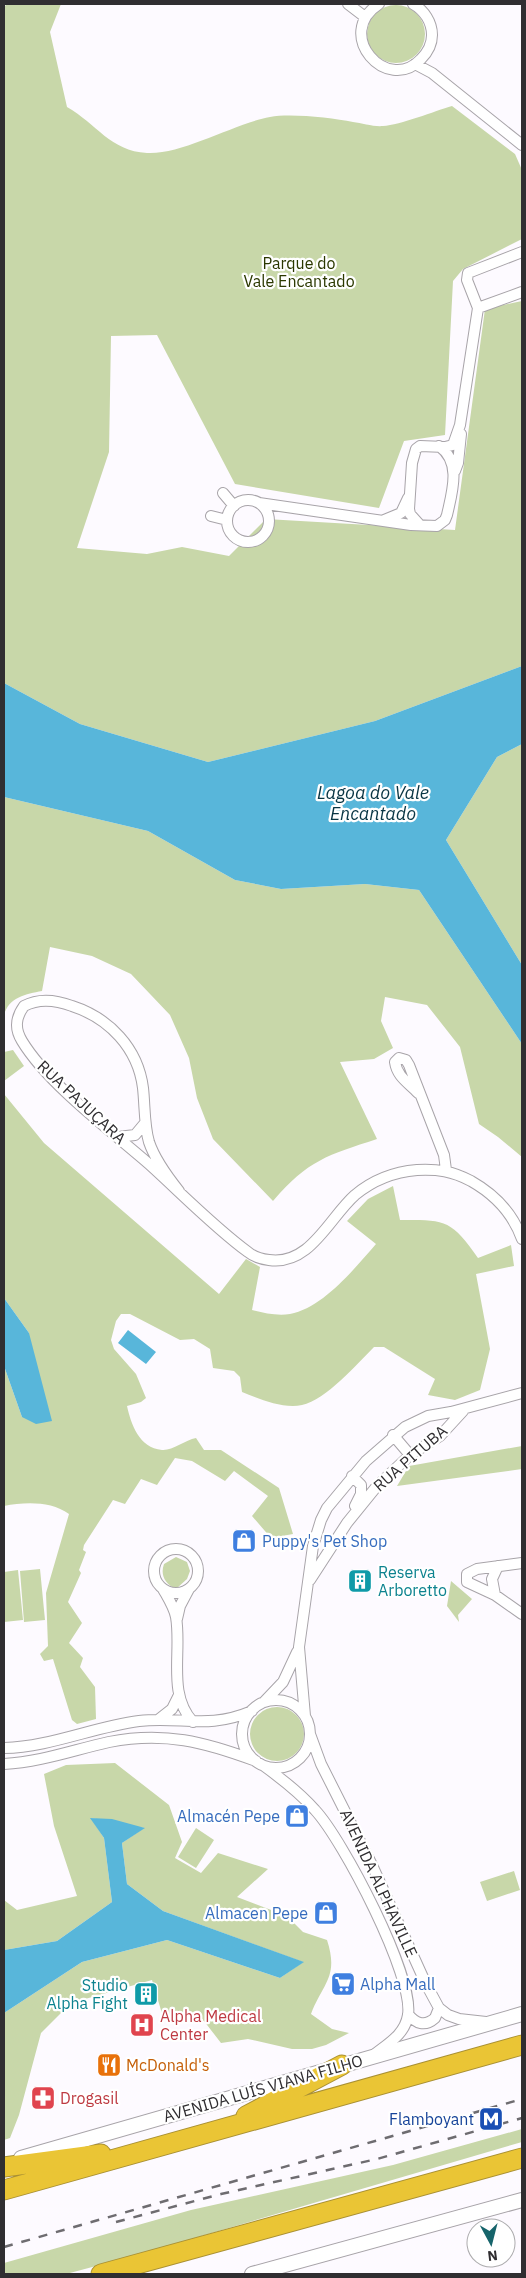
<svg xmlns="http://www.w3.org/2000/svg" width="526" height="2278" viewBox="0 0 526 2278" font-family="'IBM Plex Sans',sans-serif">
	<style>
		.green { fill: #c8d7a9 }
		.water { fill: #58b6da }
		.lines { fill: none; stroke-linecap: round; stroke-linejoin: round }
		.street-casing { stroke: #a8a4a9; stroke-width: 12 }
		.secondary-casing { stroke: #a8a4a9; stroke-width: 16 }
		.highway-casing { stroke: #a99034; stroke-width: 21 }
		.street { stroke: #fff; stroke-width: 10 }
		.secondary { stroke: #fff; stroke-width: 14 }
		.highway { stroke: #eac535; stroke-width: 19 }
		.rail { stroke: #6e6c70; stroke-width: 2.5; stroke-dasharray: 9 9; stroke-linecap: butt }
		.labels { text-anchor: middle; stroke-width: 4.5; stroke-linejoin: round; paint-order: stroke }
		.park-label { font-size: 16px; fill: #2b3800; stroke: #fff }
		.street-label { font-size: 16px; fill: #302e31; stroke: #fff }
		.shop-label { font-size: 16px; fill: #366cbe; stroke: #fff; text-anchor: start }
		.culture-label { font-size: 16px; fill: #0d838f; stroke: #fff; text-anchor: start }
		.health-label { font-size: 16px; fill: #be3a42; stroke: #fff; text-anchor: start }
		.food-label { font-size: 16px; fill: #c56008; stroke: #fff; text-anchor: start }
		.transit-label { font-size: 16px; fill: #164399; stroke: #fff; text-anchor: end }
		.water-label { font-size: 18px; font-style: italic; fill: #093544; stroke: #fff }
	</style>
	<rect width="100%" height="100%" fill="#fdfaff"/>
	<path class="green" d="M7 4H61L50 32 67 107C97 124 110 151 147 153 182 155 233 124 270 117 291 113 332 118 353 122 362 123 374 127 383 126 400 125 435 111 452 106L515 154 522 170V239L463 269 453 281 445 435 404 441 379 508 235 484 157 335 111 336 109 452 77 548 147 554 182 547 229 556 266 519 455 530 485 309 522 301V666L375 721 208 762 80 724 4 683V7Z
		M367 34a29 29 0 1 1 58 0a29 29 0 1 1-58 0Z
		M522 744V965L446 840 497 757Z
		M4 797 148 831 235 880 281 889 365 884 419 890 522 1044V1157L498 1137 479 1124 460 1047 427 1005 385 997 381 1021 393 1048 374 1059 340 1062 377 1139C328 1155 308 1160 273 1201L213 1139 197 1098 189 1058 170 1015 131 974 92 956 50 947 42 991C26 994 9 997 4 1015Z
		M13 1050 24 1066 4 1081V1052Z
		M4 1094 44 1143 219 1294 246 1259 260 1267 252 1310C264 1313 277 1316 290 1314 323 1308 355 1268 376 1244L347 1221 368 1199 393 1186 400 1220C445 1220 451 1219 478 1258L511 1245 514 1266 476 1274 490 1349 480 1390 455 1400 428 1395 435 1379 384 1347H374C357 1364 326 1400 302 1405 283 1409 260 1399 242 1392L240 1377 234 1371 213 1368 210 1349 194 1339 180 1340 130 1314H121L116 1321 111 1340 114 1349 136 1374 146 1398 141 1402 127 1406C131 1424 139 1448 162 1450 172 1451 185 1440 196 1438L204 1450H221L279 1488 293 1534 271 1538 252 1516 268 1496 234 1471 225 1481 192 1461 175 1458 157 1485 141 1479 125 1504 113 1500 84 1545 83 1550 86 1552 79 1570 81 1573 68 1602 82 1623 69 1643 83 1658 80 1667 95 1687 96 1719 77 1724 72 1720 53 1659 44 1661 40 1654 48 1646 46 1593 69 1514C51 1501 25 1502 4 1506V1366L22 1417 29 1333 4 1298Z
		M522 1446V1469L397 1486 409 1466Z
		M176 1557 187 1562 190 1571 187 1579 176 1589C165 1584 160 1575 164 1564Z
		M40 1569 45 1620 24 1622 20 1571Z
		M18 1570 23 1620 4 1622V1572Z
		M451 1581 472 1599 458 1615 459 1622 447 1606Z
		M250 1734a27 27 0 1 1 54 0a27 27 0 1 1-54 0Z
		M115 1763 169 1805 182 1842 175 1858 201 1873 218 1853 268 1869 237 1897 287 1916 303 1932 327 1940C339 1977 323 1983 311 2014L332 2029 349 2033 326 2045 312 2049H292L248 2039 221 2043 204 2021H196L188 2013 163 2017 152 1980 71 2003 41 2033 19 2115 10 2138 4 2140V2013L82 1962 167 1940 280 1978 303 1962 163 1911 127 1884 122 1843 144 1828 91 1818 104 1838 112 1902 57 1941 4 1950V1900L17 1910 77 1896 54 1826 44 1774 66 1765Z
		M196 1828 214 1840 196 1868 178 1857Z
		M514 1871 520 1890 487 1901 480 1882Z
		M522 2129V2142L130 2257 66 2274H4V2263L191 2210 393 2165Z"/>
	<path class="water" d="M522 666V744L497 757 446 840 522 965V1044L419 890 365 884 281 889 235 880 148 831 4 797V683L80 724 208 762 375 721Z
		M4 1298 29 1333 52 1421 36 1424 22 1417 4 1366Z
		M128 1330 156 1352 146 1364 118 1343Z
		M90 1818 112 1819 145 1828 122 1843 127 1884 163 1911 304 1962 280 1978 167 1940 82 1962 4 2013V1950L57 1941 112 1902 104 1838Z"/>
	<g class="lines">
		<defs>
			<path id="street" d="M348 4 365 17
				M379 4C333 34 387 95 421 59 427 53 432 44 432 35 432 22 424 10 413 4
				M415 64 432 73 522 145
				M478 308 522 292
				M455 471 458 463 461 434
				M223 493 234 506
				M227 521a21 21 0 1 1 42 0a21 21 0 1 1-42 0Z
				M259 503 411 525 437 526 445 520 447 515C452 492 462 462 439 446
				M211 516 227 520
				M384 520 401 513 408 498
				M419 524 410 514 409 509 412 463 416 449 420 446 445 447 453 445 460 425 478 308 467 280 468 273 522 252
				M418 1093C409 1083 397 1077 395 1062L399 1058 406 1060 409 1065 444 1155 446 1170
				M118 1137 135 1135 145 1123
				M179 1191C167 1176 155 1160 149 1142 144 1125 145 1106 143 1088 138 1048 109 1018 72 1006 56 1000 39 998 24 1006 16 1017 14 1028 22 1041 48 1084 110 1130 149 1164 180 1192 215 1228 248 1252 254 1257 261 1259 269 1260 310 1266 329 1218 355 1195 373 1180 393 1172 417 1170 438 1169 452 1171 471 1181 494 1194 513 1214 522 1239
				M393 1435 410 1455
				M352 1476 361 1485V1494L355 1506
				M154 1571a22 22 0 1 1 44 0a22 22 0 1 1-44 0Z
				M498 1566 492 1579 495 1595 522 1614
				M310 1580 347 1523 377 1486 410 1455 440 1436 463 1411
				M163 1589C168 1598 174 1607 176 1617 182 1652 167 1694 193 1722
				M495 1595 467 1582V1574L477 1569 522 1563
				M177 1619 180 1606 189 1589
				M242 1734a34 34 0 1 1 68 0a34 34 0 1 1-68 0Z
				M264 1702 283 1682 297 1652
				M305 1716 299 1647 313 1546 321 1520 327 1508 366 1461 405 1427 428 1416 451 1412 522 1393
				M158 1720 172 1709 179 1695
				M310 1734 321 1764 372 1865 426 1984 439 2008 448 2015 459 2019 486 2022
				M4 1748C50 1747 93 1727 139 1721 182 1716 207 1730 252 1711
				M4 1764C41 1762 73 1750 109 1742 164 1731 205 1742 256 1761
				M264 1766C282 1779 300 1793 315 1810 343 1840 414 1976 408 2015 405 2034 389 2043 375 2054
				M408 2014C416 2024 425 2027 435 2018L439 2008"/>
			<path id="secondary" d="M21 2158 522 2014
				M252 2274 522 2200"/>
			<path id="highway" d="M246 2116 342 2065
				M4 2167 101 2154
				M4 2190 522 2045
				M101 2274 522 2158"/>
		</defs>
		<use href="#street" class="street-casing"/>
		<use href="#secondary" class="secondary-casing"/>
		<use href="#highway" class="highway-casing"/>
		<use href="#street" class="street"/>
		<use href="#secondary" class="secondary"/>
		<use href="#highway" class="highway"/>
		<path class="rail" d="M116 2222 221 2194 377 2159 522 2118
			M4 2247 522 2099"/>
	</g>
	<defs>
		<symbol id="shop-square" viewBox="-11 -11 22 22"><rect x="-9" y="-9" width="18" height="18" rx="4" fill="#3f7fe0" stroke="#fff"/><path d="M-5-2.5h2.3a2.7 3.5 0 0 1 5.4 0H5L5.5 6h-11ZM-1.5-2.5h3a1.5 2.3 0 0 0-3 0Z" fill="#fff"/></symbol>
		<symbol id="building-square" viewBox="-11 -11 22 22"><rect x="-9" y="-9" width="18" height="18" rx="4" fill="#0f9aa8" stroke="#fff"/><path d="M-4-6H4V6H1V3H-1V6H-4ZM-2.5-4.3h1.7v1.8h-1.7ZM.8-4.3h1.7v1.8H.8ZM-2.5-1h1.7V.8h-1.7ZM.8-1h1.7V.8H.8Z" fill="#fff"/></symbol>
		<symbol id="supermarket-square" viewBox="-11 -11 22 22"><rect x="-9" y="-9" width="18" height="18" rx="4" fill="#3f7fe0" stroke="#fff"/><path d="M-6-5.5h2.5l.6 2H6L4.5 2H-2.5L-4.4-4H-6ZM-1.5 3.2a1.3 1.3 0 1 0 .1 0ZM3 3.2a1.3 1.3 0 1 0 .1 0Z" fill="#fff"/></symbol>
		<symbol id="hospital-square" viewBox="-11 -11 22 22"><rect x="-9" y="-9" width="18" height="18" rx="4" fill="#e0444e" stroke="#fff"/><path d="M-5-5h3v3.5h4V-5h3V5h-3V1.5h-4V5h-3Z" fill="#fff"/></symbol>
		<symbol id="restaurant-square" viewBox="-11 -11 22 22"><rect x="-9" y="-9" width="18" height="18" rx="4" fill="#e8710a" stroke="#fff"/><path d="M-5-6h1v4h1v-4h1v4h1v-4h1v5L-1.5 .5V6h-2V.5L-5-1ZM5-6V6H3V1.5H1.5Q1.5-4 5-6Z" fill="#fff"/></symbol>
		<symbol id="pharmacy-square" viewBox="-11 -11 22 22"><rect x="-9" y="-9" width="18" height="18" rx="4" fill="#e0444e" stroke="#fff"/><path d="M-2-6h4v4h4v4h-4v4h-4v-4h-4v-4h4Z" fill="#fff"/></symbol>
		<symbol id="metro-square" viewBox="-11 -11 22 22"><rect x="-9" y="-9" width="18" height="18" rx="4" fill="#1a4fb4" stroke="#fff"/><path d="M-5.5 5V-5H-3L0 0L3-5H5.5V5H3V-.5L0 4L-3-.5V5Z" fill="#fff"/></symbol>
	</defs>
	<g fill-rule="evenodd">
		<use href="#shop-square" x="230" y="1527" width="28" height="28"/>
		<use href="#building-square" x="346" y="1567" width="28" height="28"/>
		<use href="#shop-square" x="283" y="1802" width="28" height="28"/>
		<use href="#shop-square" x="312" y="1899" width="28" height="28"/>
		<use href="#supermarket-square" x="329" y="1970" width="28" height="28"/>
		<use href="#building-square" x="132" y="1980" width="28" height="28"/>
		<use href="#hospital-square" x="128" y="2011" width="28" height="28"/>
		<use href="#restaurant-square" x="95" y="2051" width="28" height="28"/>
		<use href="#pharmacy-square" x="29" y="2084" width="28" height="28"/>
		<use href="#metro-square" x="477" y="2105" width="28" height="28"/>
	</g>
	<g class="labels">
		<g class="park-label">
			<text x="299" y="269">Parque do<tspan x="299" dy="18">Vale Encantado</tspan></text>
		</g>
		<g class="street-label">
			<text transform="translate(82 1102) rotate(43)" y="6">RUA PAJUÇARA</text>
			<text transform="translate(410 1458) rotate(-41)" y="6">RUA PITUBA</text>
			<text transform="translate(379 1883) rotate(65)" y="6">AVENIDA ALPHAVILLE</text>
			<text transform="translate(263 2088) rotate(-16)" y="6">AVENIDA LUÍS VIANA FILHO</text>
		</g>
		<g class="shop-label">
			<text x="262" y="1547">Puppy's Pet Shop</text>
			<text x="280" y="1822" text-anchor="end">Almacén Pepe</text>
			<text x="308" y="1919" text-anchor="end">Almacen Pepe</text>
			<text x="360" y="1990">Alpha Mall</text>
		</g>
		<g class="culture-label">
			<text x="378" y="1578">Reserva<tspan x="378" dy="18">Arboretto</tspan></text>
			<text x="128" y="1991" text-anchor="end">Studio<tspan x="128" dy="18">Alpha Fight</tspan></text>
		</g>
		<g class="health-label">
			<text x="160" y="2022">Alpha Medical<tspan x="160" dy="18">Center</tspan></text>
			<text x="60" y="2104">Drogasil</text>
		</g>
		<g class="food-label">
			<text x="126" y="2071">McDonald's</text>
		</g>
		<g class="transit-label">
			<text x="474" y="2125">Flamboyant</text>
		</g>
		<g class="water-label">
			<text x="373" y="799">Lagoa do Vale<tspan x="373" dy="21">Encantado</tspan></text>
		</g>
	</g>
	<rect width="526" height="2278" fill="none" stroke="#302e31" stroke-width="10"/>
	<g transform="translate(491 2243) rotate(173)"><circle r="24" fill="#ffffff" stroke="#acabad"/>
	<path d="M0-4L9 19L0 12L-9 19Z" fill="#16646b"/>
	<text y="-8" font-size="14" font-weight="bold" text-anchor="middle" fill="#302e31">N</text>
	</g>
</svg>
